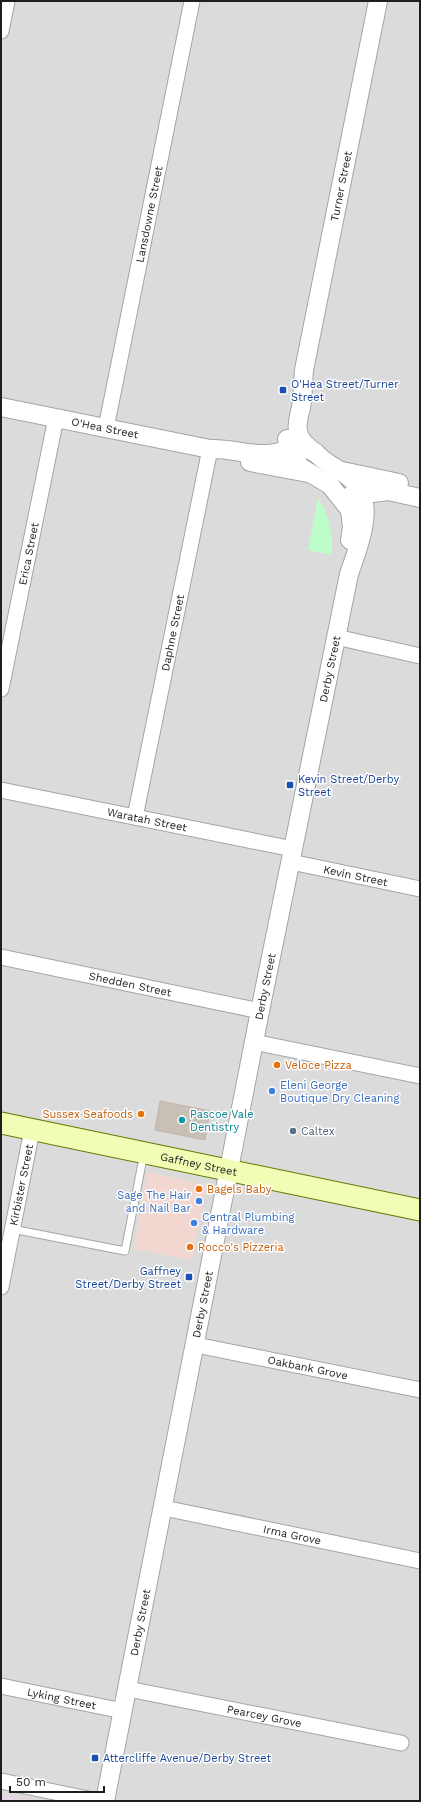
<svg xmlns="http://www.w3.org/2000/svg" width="421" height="1802" viewBox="0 0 421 1802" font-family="'Work Sans',sans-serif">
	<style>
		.residential { fill: #dcdbdb }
		.commercial { fill: #f2d7d1 }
		.industrial { fill: #e9d5e3 }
		.park { fill: #bdfdca }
		.building { fill: #c8c0b6; stroke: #c2b5a5 }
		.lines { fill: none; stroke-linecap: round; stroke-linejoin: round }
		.service-casing { stroke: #a5a5a5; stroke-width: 9 }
		.minor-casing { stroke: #a5a5a5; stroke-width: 17 }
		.tertiary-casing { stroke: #a5a5a5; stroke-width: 20 }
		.secondary-casing { stroke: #5e7a00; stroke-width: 23 }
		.service { stroke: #fff; stroke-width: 7 }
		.minor { stroke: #fff; stroke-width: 15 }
		.tertiary { stroke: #fff; stroke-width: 18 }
		.secondary { stroke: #f1fdb4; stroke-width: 21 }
		.transit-dot { fill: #1a4fb4; stroke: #fff; stroke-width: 1.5 }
		.food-dot { fill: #e8710a; stroke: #fff; stroke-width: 1.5 }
		.shop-dot { fill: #3f7fe0; stroke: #fff; stroke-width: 1.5 }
		.culture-dot { fill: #0f9aa8; stroke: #fff; stroke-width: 1.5 }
		.service-dot { fill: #5c6f8a; stroke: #fff; stroke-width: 1.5 }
		.labels { text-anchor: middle; stroke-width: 3; stroke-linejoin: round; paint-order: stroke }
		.street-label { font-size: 11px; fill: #1e1e1e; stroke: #fff }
		.transit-label { font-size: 11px; fill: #164399; stroke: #fff; text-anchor: start }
		.food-label { font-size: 11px; fill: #c56008; stroke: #fff; text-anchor: start }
		.shop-label { font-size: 11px; fill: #366cbe; stroke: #fff; text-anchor: start }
		.culture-label { font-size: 11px; fill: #0d838f; stroke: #fff; text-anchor: start }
		.service-label { font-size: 11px; fill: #4e5e75; stroke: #fff; text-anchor: start }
	</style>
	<rect width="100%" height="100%" fill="#f0ede3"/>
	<path class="residential" d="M1 1H420V1801H1Z"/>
	<path class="commercial" d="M147 1172 206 1185 192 1260 134 1249Z"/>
	<path class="industrial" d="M1 1794 33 1801H1Z"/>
	<path class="park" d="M318 498C329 516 334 533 331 555L308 550Z"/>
	<path class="building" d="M160 1101 210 1111 205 1140 155 1130Z"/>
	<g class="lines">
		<defs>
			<path id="service" d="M12 1229 125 1251 144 1153"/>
			<g id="minor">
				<path d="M1 31 7 1"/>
				<path id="s1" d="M106 428 192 1"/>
				<path d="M336 637 420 656"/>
				<path id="s2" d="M1 689 56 418"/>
				<path id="s3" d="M1 790 293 849"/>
				<path id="s4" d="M135 817 210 449"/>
				<path id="s5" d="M291 862 420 889"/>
				<path id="s6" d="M1 957 260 1011"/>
				<path d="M254 1042 420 1076"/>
				<path id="s7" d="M1 1287 32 1130"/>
				<path id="s8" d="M196 1345 420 1390"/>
				<path id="s9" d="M164 1508 420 1561"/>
				<path id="s10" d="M1 1686 123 1711"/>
				<path id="s11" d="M128 1689 401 1743"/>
				<path d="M1 1781 98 1801"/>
			</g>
			<g id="tertiary">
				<path id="s12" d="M1 407 210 449C230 448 247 455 266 454 288 454 289 442 315 452"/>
				<path d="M287 439 289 448 300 467 330 485 350 510 352 527 350 540"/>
				<path d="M250 462 308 473"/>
				<path d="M342 471 399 483"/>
				<path d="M350 496 388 491 420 498"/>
				<path id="s13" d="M105 1801 260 1011 349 574C358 547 377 505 353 481 344 471 329 466 319 456 313 450 303 445 300 437 294 425 301 413 302 401 303 391 303 381 304 370L378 1"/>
			</g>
			<g id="secondary">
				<path id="s14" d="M1 1123 420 1210"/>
			</g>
		</defs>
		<use href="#service" class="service-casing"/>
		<use href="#minor" class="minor-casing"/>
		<use href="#tertiary" class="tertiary-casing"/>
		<use href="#secondary" class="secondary-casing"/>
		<use href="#service" class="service"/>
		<use href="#minor" class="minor"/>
		<use href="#tertiary" class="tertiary"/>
		<use href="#secondary" class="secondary"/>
	</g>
	<g class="transit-dot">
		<rect x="279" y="386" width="8" height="8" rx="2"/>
		<rect x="286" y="781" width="8" height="8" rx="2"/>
		<rect x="185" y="1273" width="8" height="8" rx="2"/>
		<rect x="91" y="1754" width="8" height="8" rx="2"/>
	</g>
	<g class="food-dot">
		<circle cx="277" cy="1065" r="4"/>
		<circle cx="141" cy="1114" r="4"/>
		<circle cx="199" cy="1189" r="4"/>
		<circle cx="190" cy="1247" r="4"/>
	</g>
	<g class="shop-dot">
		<circle cx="272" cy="1091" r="4"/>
		<circle cx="199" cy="1201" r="4"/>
		<circle cx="194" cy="1223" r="4"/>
	</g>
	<circle class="culture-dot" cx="182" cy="1120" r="4"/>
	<circle class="service-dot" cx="293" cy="1131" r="4"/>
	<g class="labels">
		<g class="street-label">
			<text dy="4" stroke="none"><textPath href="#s13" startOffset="1674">Turner Street</textPath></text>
			<text dy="4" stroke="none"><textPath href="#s1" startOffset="218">Lansdowne Street</textPath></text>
			<text dy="4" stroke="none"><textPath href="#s12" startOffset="106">O'Hea Street</textPath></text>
			<text dy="4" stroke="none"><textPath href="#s2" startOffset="138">Erica Street</textPath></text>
			<text dy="4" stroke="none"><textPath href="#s4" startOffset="188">Daphne Street</textPath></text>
			<text dy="4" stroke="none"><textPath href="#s13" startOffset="1154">Derby Street</textPath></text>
			<text dy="4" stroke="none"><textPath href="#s3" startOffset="149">Waratah Street</textPath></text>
			<text dy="4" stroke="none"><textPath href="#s5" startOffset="66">Kevin Street</textPath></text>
			<text dy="4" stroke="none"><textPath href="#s6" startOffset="132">Shedden Street</textPath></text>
			<text dy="4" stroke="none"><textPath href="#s13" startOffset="830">Derby Street</textPath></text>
			<text dy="4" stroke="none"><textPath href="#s14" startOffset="202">Gaffney Street</textPath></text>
			<text dy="4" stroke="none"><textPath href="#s7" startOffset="104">Kirbister Street</textPath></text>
			<text dy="4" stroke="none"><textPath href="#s13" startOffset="506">Derby Street</textPath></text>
			<text dy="4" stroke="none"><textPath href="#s8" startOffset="114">Oakbank Grove</textPath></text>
			<text dy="4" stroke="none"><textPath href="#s9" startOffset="131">Irma Grove</textPath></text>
			<text dy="4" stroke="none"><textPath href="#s13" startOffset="182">Derby Street</textPath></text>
			<text dy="4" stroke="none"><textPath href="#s10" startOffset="62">Lyking Street</textPath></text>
			<text dy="4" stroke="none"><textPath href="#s11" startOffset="139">Pearcey Grove</textPath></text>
		</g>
		<g class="transit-label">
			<text x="291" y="388">O'Hea Street/Turner<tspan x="291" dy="13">Street</tspan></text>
			<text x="298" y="783">Kevin Street/Derby<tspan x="298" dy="13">Street</tspan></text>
			<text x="181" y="1275" text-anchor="end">Gaffney<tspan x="181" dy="13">Street/Derby Street</tspan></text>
			<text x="103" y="1762">Attercliffe Avenue/Derby Street</text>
		</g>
		<g class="food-label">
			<text x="285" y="1069">Veloce Pizza</text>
			<text x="133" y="1118" text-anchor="end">Sussex Seafoods</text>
			<text x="207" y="1193">Bagels Baby</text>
			<text x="198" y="1251">Rocco's Pizzeria</text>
		</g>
		<g class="shop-label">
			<text x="280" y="1089">Eleni George<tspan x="280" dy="13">Boutique Dry Cleaning</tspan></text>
			<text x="191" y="1199" text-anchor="end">Sage The Hair<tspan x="191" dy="13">and Nail Bar</tspan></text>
			<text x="202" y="1221">Central Plumbing<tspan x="202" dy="13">&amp; Hardware</tspan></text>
		</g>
		<g class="culture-label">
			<text x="190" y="1118">Pascoe Vale<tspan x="190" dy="13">Dentistry</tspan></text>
		</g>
		<g class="service-label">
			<text x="301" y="1135">Caltex</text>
		</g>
	</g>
	<rect width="421" height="1802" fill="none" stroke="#1e1e1e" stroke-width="4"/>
	<path d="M10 1786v6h94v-6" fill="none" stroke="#1e1e1e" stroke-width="2"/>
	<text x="16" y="1786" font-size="12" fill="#1e1e1e" stroke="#ffffff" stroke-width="3" paint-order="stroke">50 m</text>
</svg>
